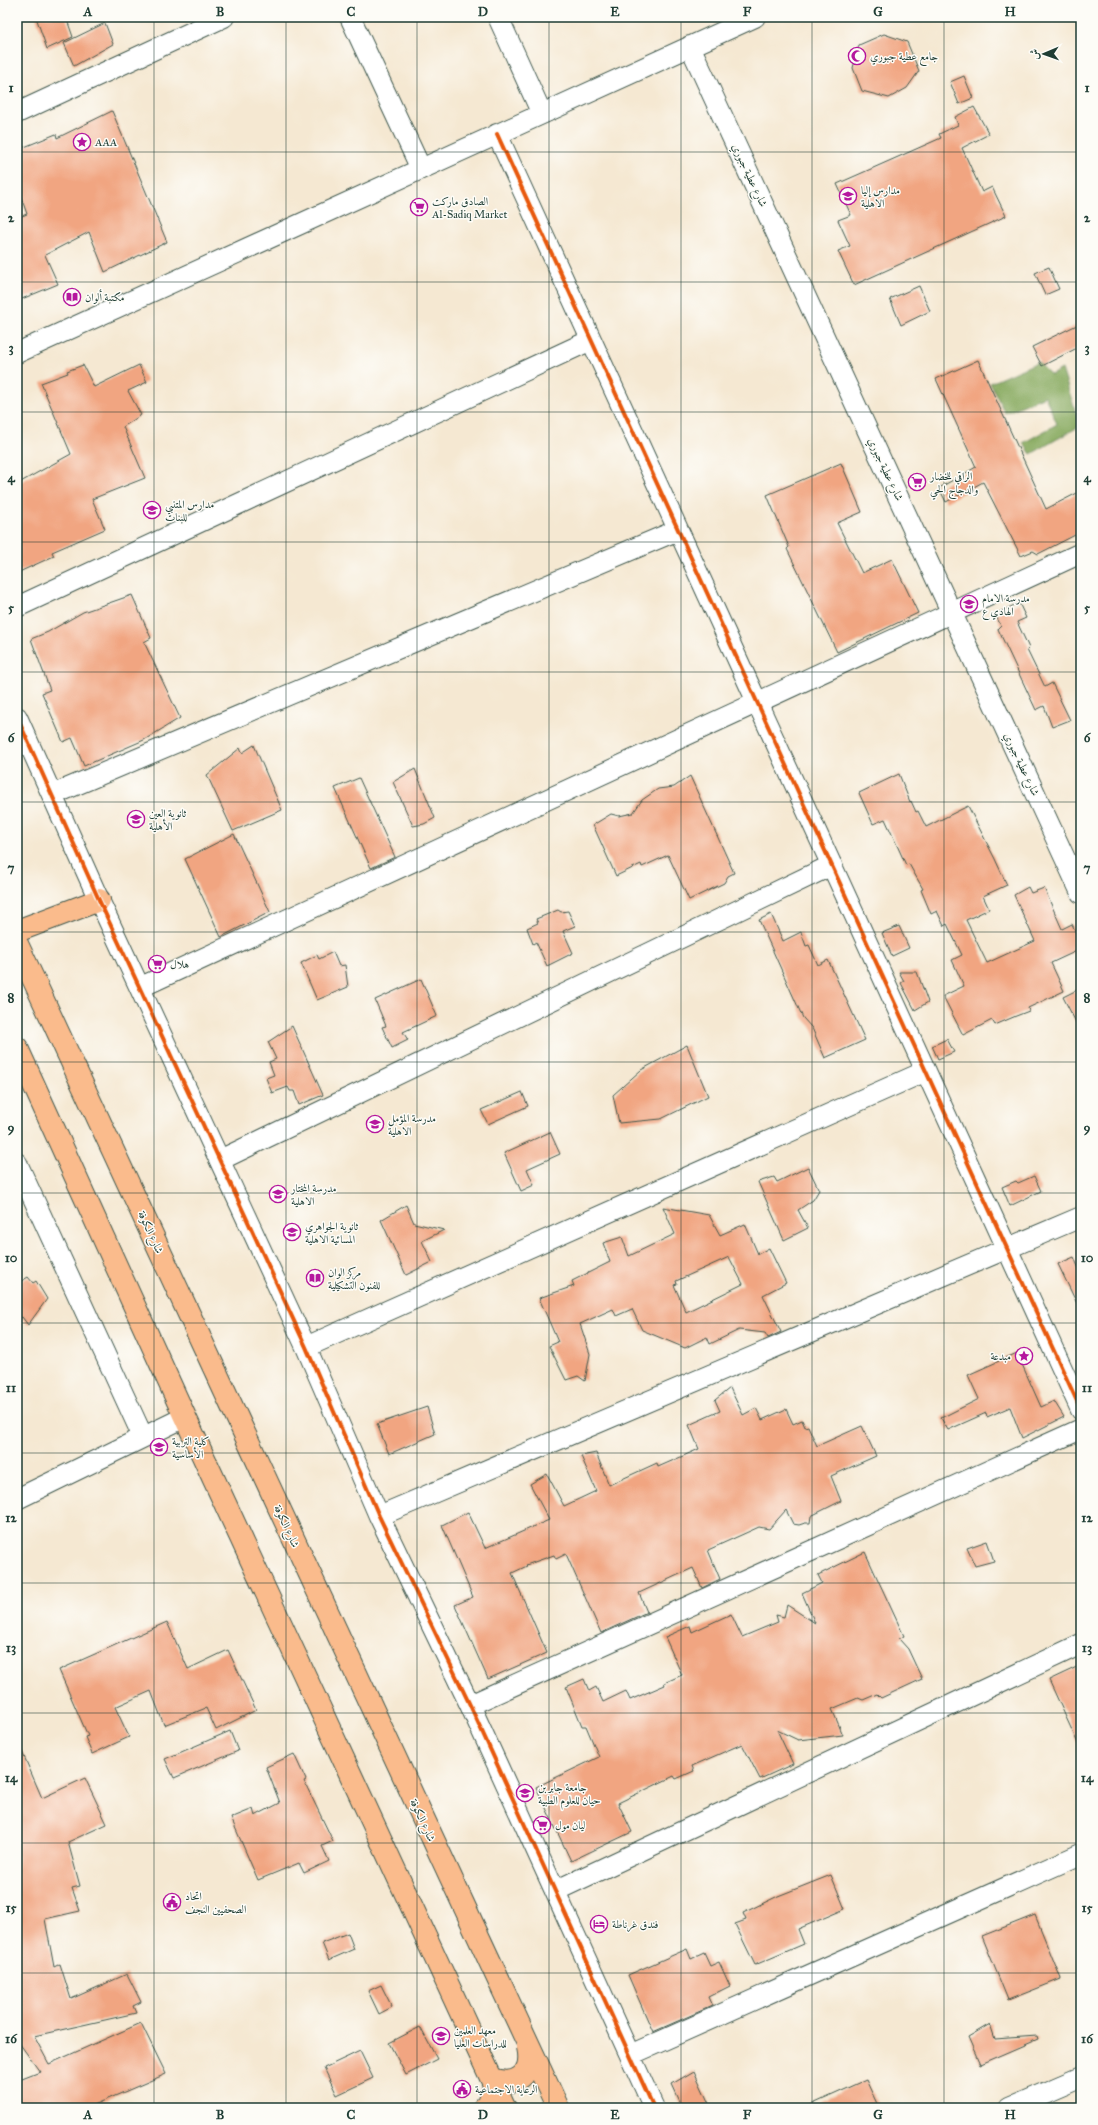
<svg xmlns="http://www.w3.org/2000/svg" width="1098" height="2125" viewBox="0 0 1098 2125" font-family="'IM FELL Great Primer',Amiri,serif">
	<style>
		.forest { fill: #86a95d; stroke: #527348 }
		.building { fill: #f1a581; fill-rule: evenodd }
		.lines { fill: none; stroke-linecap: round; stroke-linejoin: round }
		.minor-casing { stroke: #3f574c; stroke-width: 22 }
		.major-casing { stroke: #3f574c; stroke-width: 24 }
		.highway-casing { stroke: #3f574c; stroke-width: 24 }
		.minor { stroke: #fff; stroke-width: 20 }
		.major { stroke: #fabb8c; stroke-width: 22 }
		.highway { stroke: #fabb8c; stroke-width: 22 }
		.cycleway-casing { stroke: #fdfcf7; stroke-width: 6 }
		.cycleway { stroke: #e8590c; stroke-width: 4 }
		.grid { fill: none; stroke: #1f3d34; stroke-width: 1; stroke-opacity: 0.55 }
		.labels { text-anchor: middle; stroke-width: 3; stroke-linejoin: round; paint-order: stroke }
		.poi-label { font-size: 11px; fill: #1f3d34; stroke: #fdfcf7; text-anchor: start }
		.street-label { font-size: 11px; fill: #1f3d34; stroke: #fdfcf7 }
		.neatline { fill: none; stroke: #1f3d34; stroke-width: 1.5 }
		.grid-label { font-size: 13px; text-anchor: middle; font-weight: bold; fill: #1f3d34 }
	</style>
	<rect width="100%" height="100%" fill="#fdfcf7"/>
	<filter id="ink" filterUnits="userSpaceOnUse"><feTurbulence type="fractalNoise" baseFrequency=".025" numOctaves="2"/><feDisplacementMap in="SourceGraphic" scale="8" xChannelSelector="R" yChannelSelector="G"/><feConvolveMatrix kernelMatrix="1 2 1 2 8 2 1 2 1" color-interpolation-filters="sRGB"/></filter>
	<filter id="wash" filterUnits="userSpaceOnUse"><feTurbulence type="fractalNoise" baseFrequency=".012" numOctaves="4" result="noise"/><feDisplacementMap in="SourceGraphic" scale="16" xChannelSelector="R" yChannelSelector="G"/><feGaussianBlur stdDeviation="0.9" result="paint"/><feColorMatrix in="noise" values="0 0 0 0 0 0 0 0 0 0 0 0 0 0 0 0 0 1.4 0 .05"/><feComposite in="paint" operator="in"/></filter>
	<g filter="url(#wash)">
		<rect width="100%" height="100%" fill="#f5e8d2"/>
		<path class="forest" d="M1038 362 1051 375 1062 369 1080 426 1031 454 1023 443 1057 424 1045 396 1005 413 990 383Z"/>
		<g id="blocks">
			<path class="building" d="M36 17H66L73 37 47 49Z
				M105 23 113 44 74 66 64 43Z
				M884 34 907 42 919 71 907 88 889 98 862 91 853 68 859 45Z
				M964 76 973 98 959 104 950 82Z
				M974 107 989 134 962 148 982 192 992 187 1006 216 854 285 838 251 850 246 838 220 851 215 837 184 941 138 939 134 958 125 955 117Z
				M112 111 167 242 105 272 89 232 45 255 58 284 17 301V218L27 214 17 186V150L56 134 57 138Z
				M1049 267 1059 289 1045 295 1035 273Z
				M919 286 930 311 901 325 890 299Z
				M1081 323V346L1042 366 1032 347Z
				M978 360 1046 509 1081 491V532L1038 554 1033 551 1021 556 983 482 946 502 939 488 976 467 936 379Z
				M83 365 94 387 139 365 147 382 128 391 141 415 123 427 145 478 92 499 105 529 52 552 54 556 17 573V484L71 454 41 383 68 373 67 371Z
				M841 463 862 512 837 523 862 573 892 559 918 613 837 652 787 549 789 547 767 495Z
				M132 595 151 638 144 642 180 718 144 740 84 766 72 738 63 742 42 693 50 690 31 639 48 632 83 612Z
				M1019 603 1026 618 1017 622 1029 648 1027 650 1045 687 1052 683 1070 720 1052 727 1044 706 1036 710 998 629 1001 626 995 614Z
				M254 745 282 810 233 831 207 775 240 748 242 753Z
				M415 769 435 818 424 824 413 826 393 782Z
				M899 774 910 802 911 801 916 812 918 811 926 827 968 806 995 859 1007 885 983 896 989 909 966 920 987 963 1035 941 1014 895 1028 887 1031 893 1044 888 1062 929 1072 924 1081 944V949L1051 963 1064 991 1028 1008 1029 1011 1016 1016 995 1025 992 1020 963 1035 943 996 964 986 952 960 962 955 947 924 944 926 937 911 931 914 921 890 923 889 909 864 906 865 885 819 873 824 859 793Z
				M690 776 734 873 728 876 724 883 689 900 668 855 642 867 641 864 616 876 593 825 611 814 619 816 633 813 642 800 658 789 674 787Z
				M359 778 395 857 371 868 335 788Z
				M234 834 270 912 221 937 185 859Z
				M558 910 561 912 568 911 575 926 563 931 573 953 547 966 536 942 533 944 527 928 538 923 536 919Z
				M771 914 783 941 801 932 806 946 809 945 818 965 828 960 865 1040 825 1058 812 1028 803 1018 759 920Z
				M899 926 909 948 892 956 882 933Z
				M333 952 339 966 345 965 348 987 317 1000 301 963 317 955 319 959Z
				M899 972H917L928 1002 915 1010 901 983 904 981Z
				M421 979 437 1016 403 1032 408 1040 392 1048 382 1027 386 1026 375 1000Z
				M1081 988V1032L1063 997Z
				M292 1026 323 1095 299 1105 294 1091H290L288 1087 272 1093 266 1078 274 1075 269 1062 276 1059 268 1042Z
				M947 1039 954 1052 938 1059 932 1046Z
				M687 1045 708 1096 661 1119 619 1123 613 1095 641 1070Z
				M522 1092 528 1106 488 1124 481 1110Z
				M550 1132 560 1154 527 1169 534 1185 521 1191 504 1153Z
				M808 1167 819 1190 813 1200 798 1210 808 1228 784 1240 758 1182 774 1177 777 1182Z
				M1034 1176 1041 1191 1010 1206 1002 1187 1016 1181 1018 1183Z
				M406 1205 414 1223 444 1230 422 1241 432 1262 406 1275 381 1220Z
				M663 1207 709 1215 720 1235 745 1224 758 1254 769 1248 786 1283 763 1295 781 1332 768 1338 765 1333 739 1330 710 1344 707 1337 685 1348 642 1330 632 1309 616 1316 613 1309 580 1324 590 1354 585 1381 578 1376 566 1380 549 1346 558 1342 539 1298 574 1286 572 1281 610 1262 603 1243 622 1237 629 1256 675 1234ZM729 1257 743 1284 686 1312 674 1285 677 1284 676 1281Z
				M1074 1257 1081 1274V1312L1058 1264Z
				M28 1277 33 1283 36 1281 47 1299 28 1325 22 1317 17 1320V1284Z
				M1017 1353 1041 1407 1054 1401 1064 1417 1022 1438 1010 1407 987 1417 986 1413 948 1430 941 1418 979 1399 968 1375Z
				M730 1388 743 1415 756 1408 762 1420 786 1409 793 1424 802 1420 805 1427 808 1426 817 1446 862 1426 876 1456 831 1476 841 1501 811 1516 810 1523H805L799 1525 793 1524 786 1510 769 1529 759 1527 708 1550 720 1579 702 1588 693 1568 639 1593 647 1612 601 1633 566 1554 556 1559 554 1555 526 1565 527 1566 512 1573 547 1653 488 1679 455 1605 473 1597 442 1525 468 1512 485 1548 549 1520 530 1484 547 1474 564 1506 596 1491 581 1456 596 1453 609 1485 657 1463 658 1467 699 1449 689 1425 720 1411 715 1400Z
				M427 1407 435 1434 389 1454 377 1424Z
				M987 1541 994 1561 975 1566 967 1548Z
				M865 1552 904 1636 899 1639 908 1649 922 1679 881 1698 877 1694 863 1700 858 1698 832 1709 843 1735 798 1740 777 1730 793 1764 760 1779 742 1744 692 1766 694 1771 676 1779 674 1776 618 1803 632 1832 571 1861 536 1787 599 1757 586 1726H582L580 1721 566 1687 584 1679 589 1691 596 1687 603 1702 626 1691 630 1700 665 1685 664 1683 682 1675 665 1637 690 1626 692 1632 731 1614 742 1637 778 1622 776 1615 784 1617 787 1605 815 1623 802 1593 822 1583 818 1575Z
				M167 1622 188 1669 228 1650 256 1710 216 1730 206 1708 164 1725 151 1691 115 1707 129 1737 92 1754 85 1737 88 1736 59 1670Z
				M1081 1665V1750L1049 1680Z
				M230 1731 238 1751 174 1778 165 1759Z
				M17 1740 42 1798 85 1778 107 1824 68 1842 80 1886 72 1888 80 1911 45 1919 54 1967 60 1964 71 1999 127 1974 141 2002 133 2006 136 2013 34 2036 49 2064 141 2023 166 2074 87 2108H17V2081L40 2072 17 2040Z
				M294 1754 306 1780 304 1781 333 1841 322 1846 329 1861 304 1873 299 1863 258 1880 231 1818 253 1809 255 1816 280 1803 266 1767Z
				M831 1875 845 1909 798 1929 804 1944 755 1965 735 1924 746 1920 743 1913 778 1896Z
				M1035 1915 1061 1979 1008 2000 982 1936Z
				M348 1933 354 1949 329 1960 322 1943Z
				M687 1949 691 1959 704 1953 710 1966 719 1962 730 1986 708 1997 712 2006 653 2032 628 1975Z
				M381 1985 392 2007 379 2014 368 1991Z
				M990 2024 995 2039 1037 2036 1038 2039 980 2064 968 2037Z
				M420 2027 437 2059 406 2075 389 2043Z
				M360 2051 373 2078 337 2095 324 2068Z
				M694 2071 711 2108H683L672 2084Z
				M866 2080 879 2108H804Z"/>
		</g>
	</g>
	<g filter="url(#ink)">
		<use href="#blocks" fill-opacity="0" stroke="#3f574c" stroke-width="1"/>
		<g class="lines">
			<defs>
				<path id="minor" d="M350 17 421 169
					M498 17 542 114
					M690 46 1081 893
					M17 113 224 17
					M497 134 1081 1410
					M17 353 755 17
					M17 607 591 340
					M17 717 99 900 306 1347 379 1516 470 1705 654 2108
					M52 795 678 530
					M141 987 1081 553
					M220 1160 832 865
					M17 1163 143 1437
					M306 1347 926 1071
					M17 1499 185 1417
					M379 1516 1081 1217
					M470 1705 1081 1429
					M555 1891 1081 1644
					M630 2055 1081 1854
					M1009 2108 1081 2077"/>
				<path id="major" d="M484 2108 489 2103 494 2087"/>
				<path id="highway" d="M17 931 99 900
					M17 944 558 2108
					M17 1048 185 1417 505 2108
					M491 2078C516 2089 534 2074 528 2047"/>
			</defs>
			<use href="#minor" class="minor-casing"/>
			<use href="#major" class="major-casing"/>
			<use href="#highway" class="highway-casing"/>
			<use href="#minor" class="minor"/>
			<use href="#major" class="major"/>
			<use href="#highway" class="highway"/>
			<defs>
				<path id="cycleway" d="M497 134 1081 1410
					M17 717 99 900 306 1347 379 1516 470 1705 654 2108"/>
			</defs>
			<use href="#cycleway" class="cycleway-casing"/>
			<use href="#cycleway" class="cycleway"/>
		</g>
	</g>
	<path class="grid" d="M154 17V2108M286 17V2108M417 17V2108M549 17V2108M681 17V2108M812 17V2108M944 17V2108M17 152H1081M17 282H1081M17 412H1081M17 542H1081M17 672H1081M17 802H1081M17 932H1081M17 1062H1081M17 1193H1081M17 1323H1081M17 1453H1081M17 1583H1081M17 1713H1081M17 1843H1081M17 1973H1081"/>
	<defs>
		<symbol id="mosque-ring" viewBox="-11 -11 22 22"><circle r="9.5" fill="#fdfcf7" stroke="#b5179e" stroke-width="1.5"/><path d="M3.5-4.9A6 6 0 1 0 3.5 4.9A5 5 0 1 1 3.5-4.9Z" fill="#b5179e"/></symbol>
		<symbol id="sight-ring" viewBox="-11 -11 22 22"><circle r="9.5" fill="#fdfcf7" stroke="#b5179e" stroke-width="1.5"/><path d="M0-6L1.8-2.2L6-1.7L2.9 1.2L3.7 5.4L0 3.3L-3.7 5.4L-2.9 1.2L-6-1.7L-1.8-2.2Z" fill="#b5179e"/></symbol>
		<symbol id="school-ring" viewBox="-11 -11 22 22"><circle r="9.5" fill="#fdfcf7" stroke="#b5179e" stroke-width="1.5"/><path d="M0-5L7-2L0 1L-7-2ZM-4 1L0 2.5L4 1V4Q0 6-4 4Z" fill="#b5179e"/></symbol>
		<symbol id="supermarket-ring" viewBox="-11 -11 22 22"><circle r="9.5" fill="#fdfcf7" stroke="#b5179e" stroke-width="1.5"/><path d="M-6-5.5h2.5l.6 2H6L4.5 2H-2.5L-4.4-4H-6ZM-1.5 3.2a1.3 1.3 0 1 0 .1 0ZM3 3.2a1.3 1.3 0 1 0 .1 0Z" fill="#b5179e"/></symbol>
		<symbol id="library-ring" viewBox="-11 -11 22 22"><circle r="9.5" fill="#fdfcf7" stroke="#b5179e" stroke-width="1.5"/><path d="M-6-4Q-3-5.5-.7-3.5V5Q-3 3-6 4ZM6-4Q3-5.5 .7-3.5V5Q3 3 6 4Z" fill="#b5179e"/></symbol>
		<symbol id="university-ring" viewBox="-11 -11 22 22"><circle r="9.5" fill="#fdfcf7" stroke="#b5179e" stroke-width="1.5"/><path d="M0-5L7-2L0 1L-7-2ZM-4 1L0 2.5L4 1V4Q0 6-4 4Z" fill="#b5179e"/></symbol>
		<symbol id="civic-ring" viewBox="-11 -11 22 22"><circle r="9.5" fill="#fdfcf7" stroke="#b5179e" stroke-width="1.5"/><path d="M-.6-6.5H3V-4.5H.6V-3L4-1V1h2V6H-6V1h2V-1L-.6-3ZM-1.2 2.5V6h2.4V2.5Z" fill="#b5179e"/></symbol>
		<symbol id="hotel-ring" viewBox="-11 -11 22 22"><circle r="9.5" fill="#fdfcf7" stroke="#b5179e" stroke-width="1.5"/><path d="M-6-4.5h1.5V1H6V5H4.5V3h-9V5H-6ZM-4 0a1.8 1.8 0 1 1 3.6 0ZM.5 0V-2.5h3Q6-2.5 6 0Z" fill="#b5179e"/></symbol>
	</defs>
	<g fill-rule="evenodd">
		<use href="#mosque-ring" x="847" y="46" width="20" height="20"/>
		<use href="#sight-ring" x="72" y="132" width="20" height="20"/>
		<use href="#school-ring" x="838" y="186" width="20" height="20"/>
		<use href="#supermarket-ring" x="409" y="197" width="20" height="20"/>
		<use href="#library-ring" x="62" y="287" width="20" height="20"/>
		<use href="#supermarket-ring" x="907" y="472" width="20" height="20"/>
		<use href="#school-ring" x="142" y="500" width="20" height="20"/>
		<use href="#school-ring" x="959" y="594" width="20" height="20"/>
		<use href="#school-ring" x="126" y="809" width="20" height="20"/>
		<use href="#supermarket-ring" x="147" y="954" width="20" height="20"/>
		<use href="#school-ring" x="365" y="1114" width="20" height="20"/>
		<use href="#school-ring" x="268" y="1184" width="20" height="20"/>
		<use href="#school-ring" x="282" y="1222" width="20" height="20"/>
		<use href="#library-ring" x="305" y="1268" width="20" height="20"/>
		<use href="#sight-ring" x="1014" y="1346" width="20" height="20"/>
		<use href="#university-ring" x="149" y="1437" width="20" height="20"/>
		<use href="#university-ring" x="515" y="1783" width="20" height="20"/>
		<use href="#supermarket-ring" x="532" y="1815" width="20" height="20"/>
		<use href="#civic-ring" x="162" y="1892" width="20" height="20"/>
		<use href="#hotel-ring" x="589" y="1914" width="20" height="20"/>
		<use href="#university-ring" x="431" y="2026" width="20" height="20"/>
		<use href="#civic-ring" x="452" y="2079" width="20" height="20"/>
	</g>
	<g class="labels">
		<g class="poi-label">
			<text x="870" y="60">جامع عطية جبوري</text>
			<text x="95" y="146">AAA</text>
			<text x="861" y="194">مدارس إليا<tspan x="861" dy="13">الاهلية</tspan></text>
			<text x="432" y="205">الصادق ماركت<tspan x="432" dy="13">Al-Sadiq Market</tspan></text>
			<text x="85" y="301">مكتبة ألوان</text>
			<text x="930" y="480">الراقي للخضار<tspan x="930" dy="13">والدجاج الحي</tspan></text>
			<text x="165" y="508">مدارس المتنبي<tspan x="165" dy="13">للبنات</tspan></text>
			<text x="982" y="602">مدرسة الامام<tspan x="982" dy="13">الهادي ع</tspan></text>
			<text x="149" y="817">ثانوية العين<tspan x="149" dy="13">الأهلية</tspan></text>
			<text x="170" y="968">هلال</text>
			<text x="388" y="1122">مدرسة المؤمل<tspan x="388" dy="13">الاهلية</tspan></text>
			<text x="291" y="1192">مدرسة المختار<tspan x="291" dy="13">الاهلية</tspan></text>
			<text x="305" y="1230">ثانوية الجواهري<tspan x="305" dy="13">المسائية الاهلية</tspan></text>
			<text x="328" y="1276">مركز الوان<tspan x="328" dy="13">للفنون التشكيلية</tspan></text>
			<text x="1011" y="1360" text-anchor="end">مبدعة</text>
			<text x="172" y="1445">كلية التربية<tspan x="172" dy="13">الأساسية</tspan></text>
			<text x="538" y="1791">جامعة جابر بن<tspan x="538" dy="13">حيان للعلوم الطبية</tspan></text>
			<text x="555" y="1829">ليان مول</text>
			<text x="185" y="1900">اتحاد<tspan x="185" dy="13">الصحفيين النجف</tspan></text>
			<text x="612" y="1928">فندق غرناطة</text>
			<text x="454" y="2034">معهد العلمين<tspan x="454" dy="13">للدراسات العليا</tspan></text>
			<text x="475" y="2093">الرعاية الاجتماعية</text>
		</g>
		<g class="street-label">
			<text transform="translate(750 175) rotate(65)" y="4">شارع عطية جبوري</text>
			<text transform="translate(886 469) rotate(65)" y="4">شارع عطية جبوري</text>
			<text transform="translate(1022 764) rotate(65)" y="4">شارع عطية جبوري</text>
			<text transform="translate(151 1232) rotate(65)" y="4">شارع الكوفة</text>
			<text transform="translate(287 1526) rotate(65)" y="4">شارع الكوفة</text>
			<text transform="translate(423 1820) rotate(65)" y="4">شارع الكوفة</text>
		</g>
	</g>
	<rect width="1098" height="2125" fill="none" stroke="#fdfcf7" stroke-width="44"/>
	<g transform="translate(1044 54) rotate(268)" stroke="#fdfcf7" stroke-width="3" paint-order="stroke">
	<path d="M0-3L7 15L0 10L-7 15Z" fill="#1f3d34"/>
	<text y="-6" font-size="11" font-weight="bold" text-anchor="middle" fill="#1f3d34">ش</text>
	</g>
	<rect x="22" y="22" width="1054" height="2081" class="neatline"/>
	<g class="grid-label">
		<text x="88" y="16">A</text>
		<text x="220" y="16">B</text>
		<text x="351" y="16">C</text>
		<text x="483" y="16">D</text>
		<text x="615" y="16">E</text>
		<text x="747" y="16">F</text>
		<text x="878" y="16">G</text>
		<text x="1010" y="16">H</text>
		<text x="11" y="92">1</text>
		<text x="1087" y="92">1</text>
		<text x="11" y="222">2</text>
		<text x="1087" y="222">2</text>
		<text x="11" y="352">3</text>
		<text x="1087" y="352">3</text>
		<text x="11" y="482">4</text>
		<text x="1087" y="482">4</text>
		<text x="11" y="612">5</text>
		<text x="1087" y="612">5</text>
		<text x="11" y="742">6</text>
		<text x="1087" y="742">6</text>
		<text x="11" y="872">7</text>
		<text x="1087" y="872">7</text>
		<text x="11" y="1002">8</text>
		<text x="1087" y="1002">8</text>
		<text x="11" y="1132">9</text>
		<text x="1087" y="1132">9</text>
		<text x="11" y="1262">10</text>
		<text x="1087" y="1262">10</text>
		<text x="11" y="1392">11</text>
		<text x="1087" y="1392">11</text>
		<text x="11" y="1522">12</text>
		<text x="1087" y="1522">12</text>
		<text x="11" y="1652">13</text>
		<text x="1087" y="1652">13</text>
		<text x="11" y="1782">14</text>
		<text x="1087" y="1782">14</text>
		<text x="11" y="1912">15</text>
		<text x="1087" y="1912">15</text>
		<text x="11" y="2043">16</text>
		<text x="1087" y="2043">16</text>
		<text x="88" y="2119">A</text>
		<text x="220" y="2119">B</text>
		<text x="351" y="2119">C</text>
		<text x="483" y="2119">D</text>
		<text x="615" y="2119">E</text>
		<text x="747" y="2119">F</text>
		<text x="878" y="2119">G</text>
		<text x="1010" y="2119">H</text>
	</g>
</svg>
